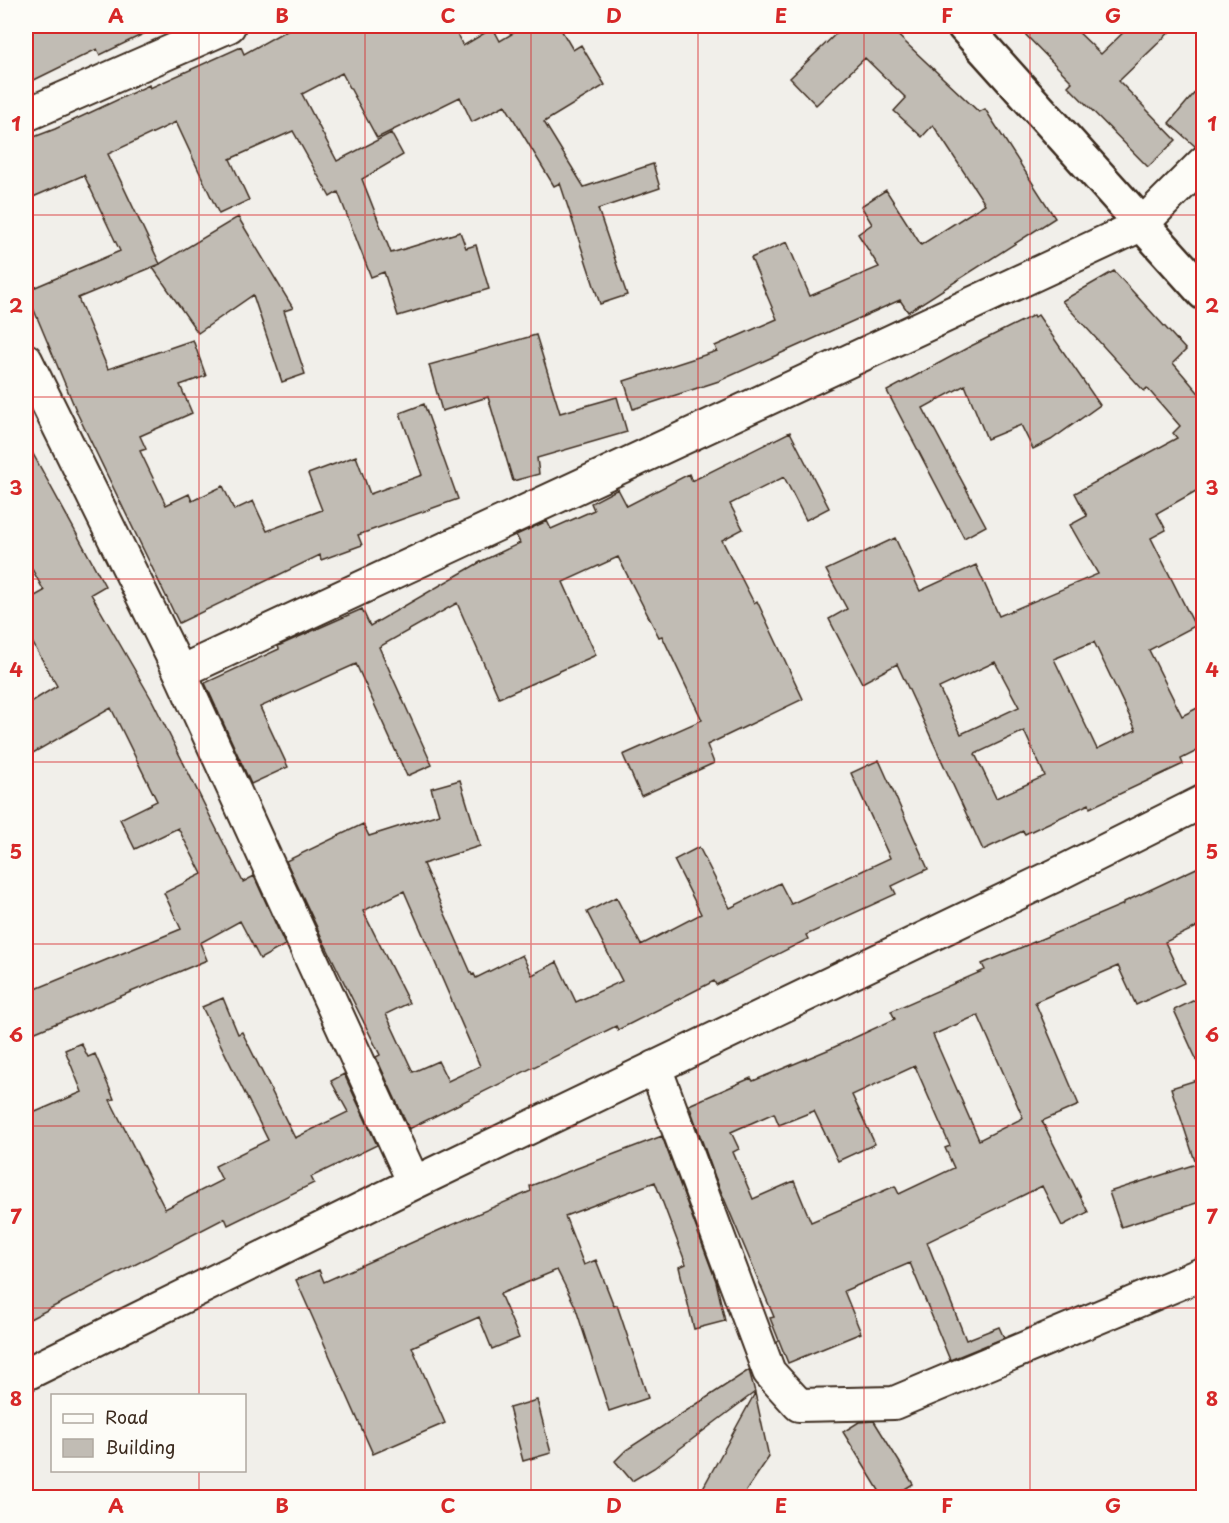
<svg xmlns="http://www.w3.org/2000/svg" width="1229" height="1523" viewBox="0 0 1229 1523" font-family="'Playpen Sans',sans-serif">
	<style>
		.building { fill: #c1bcb4; stroke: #3b2a1e; stroke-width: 1.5; fill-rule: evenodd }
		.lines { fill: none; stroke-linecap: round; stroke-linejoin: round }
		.minor-casing { stroke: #3b2a1e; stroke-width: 36 }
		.secondary-casing { stroke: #3b2a1e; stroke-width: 38 }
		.minor { stroke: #fdfcf7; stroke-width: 32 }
		.secondary { stroke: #fdfcf7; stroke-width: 33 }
		.grid { fill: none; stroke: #d62828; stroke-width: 1.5; stroke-opacity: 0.55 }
		.neatline { fill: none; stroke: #d62828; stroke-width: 2 }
		.grid-label { font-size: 20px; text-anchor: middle; font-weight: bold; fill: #d62828 }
	</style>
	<rect width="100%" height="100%" fill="#f1efea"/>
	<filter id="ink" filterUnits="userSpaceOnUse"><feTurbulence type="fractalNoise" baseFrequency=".0167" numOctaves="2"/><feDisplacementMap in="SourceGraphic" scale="12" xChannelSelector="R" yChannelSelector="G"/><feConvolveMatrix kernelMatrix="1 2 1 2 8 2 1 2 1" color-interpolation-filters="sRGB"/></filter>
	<g filter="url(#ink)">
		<path class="building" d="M26 26H160L100 55 97 49 26 84Z
			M294 26H453L463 46 493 28 500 41 525 26H559L573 50 581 45 605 85 544 122 584 187 653 164 660 188 598 209 627 295 600 304 560 183 554 186 505 105 472 122 460 97 377 138 342 73 302 94 337 161 391 133 403 155 362 179 391 253 460 232 466 248 476 245 489 289 398 316 384 272 371 277 338 192 330 197 293 131 230 159 249 200 219 214 176 122 108 154 160 264 78 298 108 369 193 340 206 376 180 385 192 413 140 436 146 449 140 451 166 505 189 494 192 501 223 486 234 510 253 501 267 531 322 510 308 474 356 456 370 494 422 475 400 413 424 404 458 499 358 535 362 545 321 560 320 555 179 623 78 415 26 291 120 251 84 175 26 200V140L55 129 149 85 150 88 241 47 244 54Z
			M844 26H888L979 112 985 109 1055 218 908 312 900 300 719 381 633 409 624 381 717 351 715 346 777 319 751 258 787 242 810 296 879 267 858 234 872 224 861 206 886 190 921 245 985 204 933 125 922 137 894 111 906 98 865 58 816 105 790 78Z
			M1017 26H1072L1101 54 1130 26H1176L1119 81 1176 140 1148 167 1068 86 1072 82Z
			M1203 83V145L1196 147 1169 123Z
			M238 217 293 308 284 311 305 374 282 382 253 295 198 333 153 268Z
			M1114 271 1186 350 1173 363 1203 398V487L1157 513 1166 530 1151 538 1195 626 1149 650 1182 716 1203 705V748L1181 759 1183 764 1090 808 1089 804 1025 834 1023 831 983 850 897 664 862 683 829 619 847 609 826 570 895 538 920 591 976 565 999 616 1098 574 1070 525 1087 516 1075 493 1177 438 1173 433 1180 426 1147 388 1144 391 1062 301ZM1094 642 1136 730 1097 749 1054 659ZM995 662 1019 707 961 734 939 688ZM1024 731 1045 776 996 798 975 754Z
			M1034 315 1035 317 1038 315 1100 405 1051 440 1033 449 1021 425 987 439 965 385 923 408 986 526 964 538 887 391 971 346Z
			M536 335 560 413 617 397 627 432 537 458 539 474 513 481 488 397 442 411 429 365Z
			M790 432 829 508 806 520 784 477 730 504 743 529 722 540 754 603 757 601 803 699 707 745 714 763 641 796 623 755 702 720 662 636 659 637 618 557 563 582 596 655 499 698 457 603 379 647 432 765 407 776 356 664 260 707 288 767 251 784 205 683 279 649 278 646 362 609 370 626 482 561 520 543 516 535 547 521 551 529 594 510 591 503 618 489 627 506 689 474 692 481Z
			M26 441 105 586 91 594 152 700 243 882 254 876 285 945 260 959 240 921 200 943 207 960 26 1036V993L181 929 164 893 202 874 178 828 135 849 120 819 157 801 111 708 26 757V705L57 686 26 631V601L44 591 26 558Z
			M879 760 928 869 892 886 896 894 806 935 808 939 716 985 714 981 618 1030 616 1026 409 1129 376 1057 380 1055 322 938 286 861 363 824 369 836 439 814 431 788 460 780 480 846 423 864 472 975 474 974 476 978 522 955 532 975 557 962 576 1002 622 981 587 912 616 897 641 945 701 914 674 860 699 847 730 908 780 883 791 904 890 858 851 773ZM404 891 480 1066 448 1081 438 1061 413 1072 386 1014 409 1003 363 911Z
			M1203 865V924L1165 942 1184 983 1136 1005 1118 966 1035 1002 1079 1105 1042 1121 1088 1212 1062 1226 1042 1186 927 1242 966 1340 999 1327 1004 1338 950 1360 910 1263 844 1291 861 1333 788 1363 770 1318 774 1317 715 1177 689 1105 751 1078 753 1081 830 1049 895 1019 891 1011 985 970 982 964 1124 904V902ZM978 1015 1023 1118 979 1140 933 1035ZM915 1066 950 1146 945 1148 954 1168 899 1194 895 1186 811 1222 794 1181 753 1199 733 1152 739 1149 731 1132 774 1113 779 1125 814 1111 838 1161 875 1144 852 1095Z
			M1203 996V1074L1174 1010Z
			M223 998 238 1034 242 1032 295 1138 348 1112 331 1081 344 1074 377 1145 311 1177 314 1183 228 1225 225 1218 26 1321V1116L82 1092 65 1050 81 1043 88 1057 95 1054 114 1099 110 1100 165 1209 222 1180 215 1166 268 1140 202 1007Z
			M1203 1078V1201L1121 1227 1109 1192 1196 1164 1171 1088Z
			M662 1136 716 1281 725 1321 694 1329 679 1267 686 1264 655 1182 565 1216 584 1265 596 1260 614 1306 617 1305 648 1398 609 1411 575 1306 557 1270 500 1294 519 1338 492 1349 479 1317 412 1347 445 1423 373 1454 296 1280 319 1270 324 1282 442 1229 531 1191 530 1186Z
			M749 1370 755 1392 654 1468 632 1481 615 1461 626 1450Z
			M755 1393 769 1457 742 1497H698Z
			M537 1400 551 1453 523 1461 509 1408Z
			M874 1421 913 1484 892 1497H883L843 1432 859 1422Z"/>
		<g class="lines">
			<defs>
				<path id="minor" d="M26 115 229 26
					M26 360 180 672 414 1183
					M180 672 1141 225 1204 162
					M655 1067 769 1372 799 1405 894 1403 1204 1273
					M26 1374 414 1183 1056 875 1204 801"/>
				<path id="secondary" d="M964 26 1204 293"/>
			</defs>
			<use href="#minor" class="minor-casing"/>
			<use href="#secondary" class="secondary-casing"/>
			<use href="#minor" class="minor"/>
			<use href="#secondary" class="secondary"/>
		</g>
	</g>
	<path class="grid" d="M199 26V1396M365 26V1498M531 26V1498M698 26V1498M864 26V1498M1030 26V1498M26 215H1204M26 397H1204M26 579H1204M26 762H1204M26 944H1204M26 1126H1204M26 1308H1204M199 1470V1498"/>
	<rect width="1229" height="1523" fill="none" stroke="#fdfcf7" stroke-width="66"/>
	<rect x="51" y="1394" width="195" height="78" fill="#fdfcf7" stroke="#afa8a0" stroke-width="1.5"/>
	<rect x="63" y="1414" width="30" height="9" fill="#fdfcf7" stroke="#afa8a0" stroke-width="1.5"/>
	<text x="105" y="1424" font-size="18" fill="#3b2a1e">Road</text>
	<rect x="63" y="1439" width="30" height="18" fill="#c1bcb4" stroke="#afa8a0" stroke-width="1.5"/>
	<text x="105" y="1454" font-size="18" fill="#3b2a1e">Building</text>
	<rect x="33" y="33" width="1163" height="1457" class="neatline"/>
	<g class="grid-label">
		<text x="116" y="23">A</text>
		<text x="282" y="23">B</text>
		<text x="448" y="23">C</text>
		<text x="614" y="23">D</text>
		<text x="781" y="23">E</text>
		<text x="947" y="23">F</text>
		<text x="1113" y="23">G</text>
		<text x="16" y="131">1</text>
		<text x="1212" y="131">1</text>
		<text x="16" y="313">2</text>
		<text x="1212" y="313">2</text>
		<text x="16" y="495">3</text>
		<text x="1212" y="495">3</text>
		<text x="16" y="677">4</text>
		<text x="1212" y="677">4</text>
		<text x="16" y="859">5</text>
		<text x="1212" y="859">5</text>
		<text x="16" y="1042">6</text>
		<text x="1212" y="1042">6</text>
		<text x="16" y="1224">7</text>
		<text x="1212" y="1224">7</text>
		<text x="16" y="1406">8</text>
		<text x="1212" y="1406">8</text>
		<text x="116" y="1513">A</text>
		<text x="282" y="1513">B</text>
		<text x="448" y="1513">C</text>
		<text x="614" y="1513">D</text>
		<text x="781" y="1513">E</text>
		<text x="947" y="1513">F</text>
		<text x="1113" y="1513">G</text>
	</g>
</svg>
